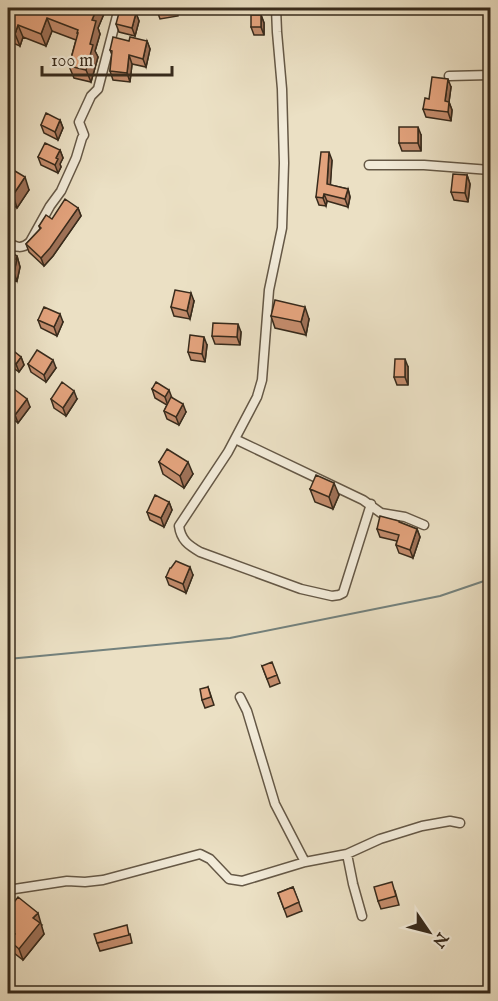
<svg xmlns="http://www.w3.org/2000/svg" width="498" height="1001" viewBox="0 0 498 1001" font-family="'IM FELL English',serif">
	<style>
		.lines { fill: none; stroke-linecap: round; stroke-linejoin: round }
		.stream { stroke: #73817d; stroke-width: 2 }
		.street-casing { stroke: #655846; stroke-width: 11 }
		.street { stroke: #f2ebd9; stroke-width: 8 }
		.wall { fill: #c38c6c; stroke: #382b1c; stroke-width: 1.5 }
		.shaded-wall { fill: #9f7258; stroke: #382b1c; stroke-width: 1.5 }
		.building { fill: #e3a37d; stroke: #382b1c; stroke-width: 1.5 }
	</style>
	<rect width="100%" height="100%" fill="#ebe0c4"/>
	<filter id="stains"><feTurbulence type="fractalNoise" baseFrequency=".00333" numOctaves="4"/><feColorMatrix values="0 0 0 0 .2 0 0 0 0 .09 0 0 0 0 .02 0 0 0 .5 -.17"/></filter>
	<radialGradient id="worn" r=".72"><stop offset=".6" stop-color="#630" stop-opacity="0"/><stop offset="1" stop-color="#630" stop-opacity=".3"/></radialGradient>
	<g class="lines">
		<path class="stream" d="M8 659 230 638 440 596 490 579"/>
		<defs>
			<path id="street" d="M276 8 277 32 282 89 284 163 282 228 269 290 262 380 257 397 228 452 179 526C181 540 188 545 200 552L301 589 332 596 339 595 343 593 371 504
				M449 76 490 75
				M369 165H424L490 170
				M8 242C16 248 22 249 30 242L50 206 61 191 76 158 82 138 84 135 79 122 91 96 98 89 119 8
				M235 439 363 500 381 513 405 517 424 525
				M240 697 247 711 275 804 305 862
				M347 854 353 884 362 916
				M8 890 67 881 85 882 103 880 200 854 210 859 229 879 242 881 305 862 347 854 380 839 422 826 450 821 460 823"/>
		</defs>
		<use href="#street" class="street-casing"/>
		<use href="#street" class="street"/>
	</g>
	<path class="wall" d="M8 8H110L109 11 106 9 98 28 100 34 95 51 98 57 91 82 74 78 69 66 76 40 52 31 46 46 23 37 20 46 8 41Z
		M156 8H177L178 16 160 19Z
		M136 13 139 21 135 36 119 32 116 24Z
		M261 15 264 23V35H254L251 27Z
		M129 41H147L150 49 146 67 132 64 130 82 113 80 110 71 112 55 110 50Z
		M451 87 449 102 452 110 451 121 426 117 423 109 429 99Z
		M60 120 63 128 58 140 44 133 41 125Z
		M421 135V151H402L399 143Z
		M60 150 63 158 60 164 61 167 58 173 41 165 38 157Z
		M332 160 330 185 348 189 350 197 348 207 327 201 326 206 319 205 316 197Z
		M8 172 29 190 17 208 8 201Z
		M467 175 470 184 468 202 454 200 451 192Z
		M78 208 81 216 53 256 44 266 29 252 26 244 40 229 39 226Z
		M8 251 17 256 20 267 17 281 15 280 8 300Z
		M194 301 190 319 174 316 171 307Z
		M271 316 309 319 306 335 275 328Z
		M38 320 63 322 57 336 41 328Z
		M241 332 240 345 215 344 212 336Z
		M207 345 205 362 191 360 188 352Z
		M8 351 21 357 24 365 19 372 8 364Z
		M28 364 56 368 46 382 31 372Z
		M408 367V385H397L394 377Z
		M152 389 172 398 186 412 179 425 167 419 164 411 167 405 155 398Z
		M8 398 30 407 18 423 8 415Z
		M51 399H77L66 416 54 408Z
		M159 462 193 474 184 488 163 474Z
		M310 489 339 495 333 509 315 502Z
		M169 502 172 510 164 527 150 520 147 512Z
		M399 522 417 529 420 537 413 558 399 553 396 545 397 541 380 537 377 529Z
		M193 575 186 593 169 585 166 577Z
		M262 666 277 675 280 683 270 687Z
		M208 687 214 705 205 708 202 700Z
		M293 887 302 911 287 917 278 893Z
		M395 891 399 905 381 909 378 901Z
		M8 910 42 925 41 926 44 934 23 960 14 953 10 941 11 939 8 937Z
		M130 934 132 943 100 951 97 943Z"/>
	<path class="shaded-wall" d="M97 8H105L106 9 98 28 100 34 95 51 98 57 91 82 86 70 92 20Z
		M136 13 139 21 135 36 132 28Z
		M261 15 264 23V35L261 27Z
		M47 18 52 31 46 46 41 34Z
		M18 25 23 37 20 46 15 34Z
		M147 41 150 49 146 67 143 59Z
		M129 55 132 64 130 82 127 73Z
		M448 79 451 87 448 109 445 101Z
		M449 102 452 110 451 121 448 112Z
		M60 120 63 128 58 140 55 132Z
		M418 127 421 135V151L418 143Z
		M60 150 63 158 60 164 61 167 58 173 55 165 56 158Z
		M329 152 332 160 330 192 327 184Z
		M467 175 470 184 468 202 465 193Z
		M25 177 29 190 17 208 13 195Z
		M348 189 350 197 348 207 345 199Z
		M324 194 327 201 326 206 323 198Z
		M78 208 81 216 53 256 44 266 41 258Z
		M17 256 20 267 17 281 14 273Z
		M12 272 15 280 8 300V285Z
		M191 293 194 301 190 319 187 311Z
		M305 307 309 319 306 335 301 322Z
		M60 314 63 322 57 336 54 327Z
		M238 324 241 332 240 345 237 337Z
		M204 337 207 345 205 362 202 354Z
		M21 357 24 365 19 372 16 364Z
		M405 359 408 367V385L405 377Z
		M53 360 56 368 46 382 44 375Z
		M169 390 172 398 168 406 165 397Z
		M74 391 77 399 66 416 63 408Z
		M27 399 30 407 18 423 15 415Z
		M183 404 186 412 179 425 176 417Z
		M188 462 193 474 184 488 180 476Z
		M334 483 339 495 333 509 329 497Z
		M169 502 172 510 164 527 161 518Z
		M417 529 420 537 413 558 410 550Z
		M190 567 193 575 186 593 183 584Z
		M38 913 44 934 23 960 19 949 33 918Z"/>
	<path class="building" d="M8 8H97L92 20 96 21 90 44 93 45 86 70 69 66 78 33H77L78 30 47 18 41 34 18 25 15 34 8 31Z
		M120 9 136 13 132 28 116 24Z
		M251 15H261V27H251Z
		M113 37 129 41 130 37 147 41 143 59 129 55 127 73 110 71 112 51 110 50Z
		M432 77 448 79 445 101 449 102 448 112 423 109 425 98 429 99Z
		M46 113 60 120 55 132 41 125Z
		M399 127H418V143H399Z
		M45 143 60 150 56 158 58 159 55 165 38 157Z
		M321 152H329L327 184 348 189 345 199 324 194 323 198 316 197Z
		M10 168 25 177 13 195 8 192V172Z
		M453 174 467 175 465 193 451 192Z
		M65 199 78 208 50 248 41 258 26 244 41 228 39 226 46 215 52 219Z
		M8 251 17 256 16 259H17L14 273 12 272 8 285Z
		M175 290 191 293 187 311 171 307Z
		M275 300 305 307 301 322 271 316Z
		M44 307 60 314 54 327 38 320Z
		M213 323 238 324 237 337 212 336Z
		M190 335 204 337 202 354 188 352Z
		M10 348 21 357 16 364 8 358V351Z
		M37 350 53 360 44 375 28 364Z
		M395 359H405V377H394Z
		M62 382 74 391 63 408 51 399Z
		M156 382 169 390 165 397 152 389Z
		M14 389 27 399 15 415 8 409V398Z
		M171 397 183 404 176 417 164 411Z
		M167 449 188 462 180 476 159 462Z
		M316 475 334 483 329 497 310 489Z
		M155 495 169 502 161 518 147 512Z
		M380 516 399 521V522L417 529 410 550 396 545 399 535 377 529Z
		M176 561 190 567 183 584 166 577 170 568H171Z
		M272 662 277 675 267 679 262 666Z
		M208 687 211 697 202 700 200 689Z
		M392 882 396 896 378 901 374 887Z
		M293 887 299 902 284 909 278 893Z
		M18 897 38 913 33 918 40 923 19 949 10 941 15 934 8 929V910Z
		M127 925 129 935 97 943 94 934Z"/>
	<rect width="498" height="1001" fill="none" stroke="#ebe0c4" stroke-width="30"/>
	<rect x="9" y="9" width="480" height="983" fill="none" stroke="#382b1c" stroke-width="3"/>
	<rect x="15" y="15" width="468" height="971" fill="none" stroke="#382b1c" stroke-width="1.5"/>
	<g transform="translate(429 932) rotate(125)" stroke="#f2ebd9" stroke-width="4.5" paint-order="stroke">
	<path d="M0-4.5L10 22L0 15L-10 22Z" fill="#382b1c"/>
	<text y="-9" font-size="16" font-weight="bold" text-anchor="middle" fill="#382b1c">N</text>
	</g>
	<path d="M42 66v9h130v-9" fill="none" stroke="#382b1c" stroke-width="3"/>
	<text x="51" y="66" font-size="18" fill="#382b1c" stroke="#f2ebd9" stroke-width="4.5" paint-order="stroke">100 m</text>
	<rect width="100%" height="100%" filter="url(#stains)"/>
	<rect width="100%" height="100%" fill="url(#worn)"/>
</svg>
